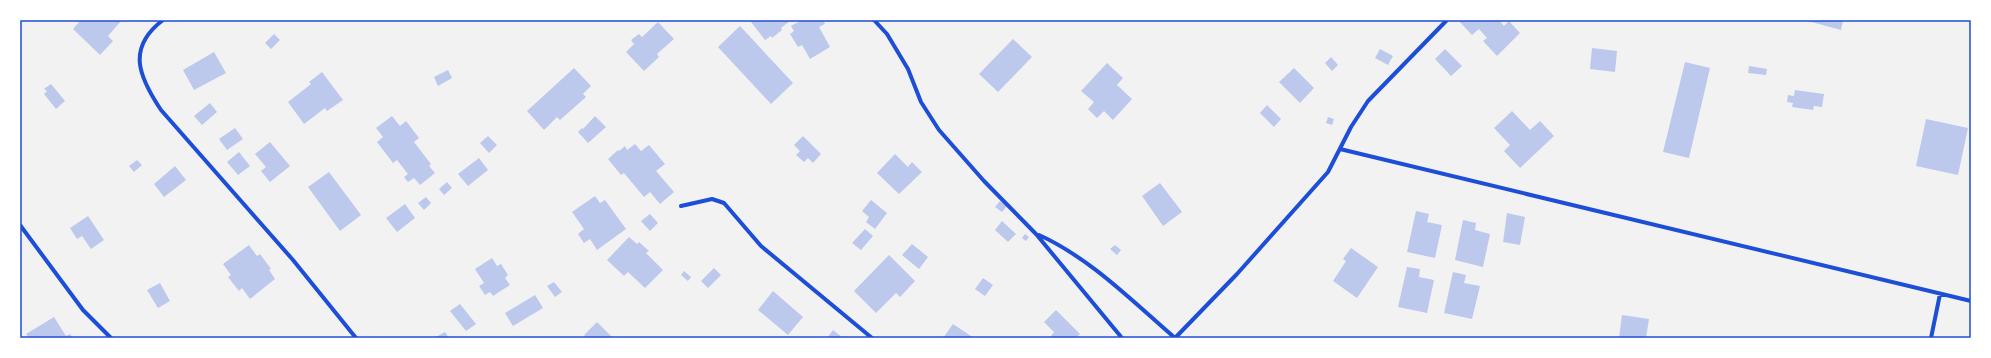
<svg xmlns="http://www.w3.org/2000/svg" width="1991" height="358" viewBox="0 0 1991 358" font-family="'IBM Plex Sans',sans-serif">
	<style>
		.building { fill: #bdc9ec }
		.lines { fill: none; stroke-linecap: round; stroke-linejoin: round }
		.minor { stroke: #1d4ed8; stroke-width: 4 }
		.neatline { fill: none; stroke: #1d4ed8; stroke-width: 1.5 }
	</style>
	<rect width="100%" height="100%" fill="#f2f2f2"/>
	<path class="building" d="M81 20H122L108 36 113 41 100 55 73 29Z
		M755 20H791L781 28 782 30 772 38 771 36 765 40 751 22Z
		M802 20H823L825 24 819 27 830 47 810 59 802 45 798 47 790 34 794 31 791 26Z
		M1458 20H1499L1504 26 1509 21 1520 33 1497 56 1483 41 1487 38 1479 29 1472 35Z
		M1804 20H1843L1841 30Z
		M658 22 674 39 657 54 659 57 644 71 626 52 634 44 631 40 639 34 642 37Z
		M740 26 793 83 771 104 718 47Z
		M274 34 280 40 271 49 265 43Z
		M1013 39 1032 57 998 92 979 74Z
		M1592 48 1617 51 1615 72 1590 69Z
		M1380 49 1393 56 1388 65 1375 58Z
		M1445 49 1462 66 1451 76 1435 59Z
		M214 52 226 73 194 90 183 70Z
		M1331 57 1338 65 1332 71 1325 63Z
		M1685 62 1710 68 1689 158 1663 152Z
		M1107 63 1123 78 1117 85 1132 99 1113 120 1104 111 1097 118 1088 109 1094 102 1081 91Z
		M1749 66 1767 69 1766 75 1748 73Z
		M574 68 591 86 583 94 586 97 560 120 557 117 544 130 527 111Z
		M1294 68 1314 88 1300 103 1279 82Z
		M448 70 452 78 438 86 434 77Z
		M322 72 343 100 327 111 325 108 304 124 288 102 311 84 309 82Z
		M51 84 65 101 56 109 44 94 47 91 44 89Z
		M1795 90 1824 94 1822 107 1814 106 1813 110 1792 107 1793 103 1787 102 1788 95 1794 96Z
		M210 103 217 112 202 125 194 116Z
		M1267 105 1281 119 1274 127 1260 113Z
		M1512 111 1530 130 1540 121 1554 136 1520 168 1504 151 1510 145 1494 128Z
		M392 116 400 126 406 121 419 138 414 142 431 164 429 166 435 173 420 185 414 178 408 182 404 177 408 174 397 160 393 163 377 142 383 137 376 128Z
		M595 116 606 127 588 143 578 132 582 128 583 129Z
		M1328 117 1334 119 1332 125 1326 123Z
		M1926 119 1968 128 1958 175 1916 166Z
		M235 128 243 139 227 150 219 139Z
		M488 136 497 145 489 153 480 143Z
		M803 136 821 154 813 163 808 158 804 162 796 155 800 151 794 145Z
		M270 142 290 166 270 182 261 171 266 167 255 154Z
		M635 144 641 151 649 145 665 164 656 171 674 192 660 204 650 192 644 197 624 173 621 175 608 159 618 150 619 151 625 146 627 150Z
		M239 152 250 166 238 175 227 162Z
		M895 154 908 167 912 162 922 172 899 194 877 173Z
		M479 158 488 170 468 186 458 174Z
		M137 160 142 165 134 172 129 166Z
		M175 166 186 180 164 197 154 184Z
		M329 172 361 215 340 231 308 187Z
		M447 182 452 188 444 195 439 189Z
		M1160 183 1182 212 1163 226 1142 196Z
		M595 196 600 203 605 200 626 229 597 250 590 239 584 243 578 234 584 229 572 212Z
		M426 197 431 203 424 210 418 203Z
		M871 200 887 213 875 229 866 222 869 217 862 211Z
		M1000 201 1007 206 1002 212 995 207Z
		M405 204 415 218 397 232 386 218Z
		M1416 211 1429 214 1427 222 1442 225 1435 258 1407 252Z
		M1507 213 1525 217 1520 245 1503 242Z
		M650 214 658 223 650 231 641 221Z
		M88 216 104 240 91 249 82 236 77 239 70 228Z
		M1463 220 1476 223 1475 230 1490 234 1483 267 1455 260Z
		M1002 221 1016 234 1008 242 995 230Z
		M865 229 873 236 861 250 852 243Z
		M1025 234 1029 237 1026 241 1022 238Z
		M629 237 637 244 639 242 649 251 646 253 663 270 645 288 628 272 624 276 607 260Z
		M912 244 928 257 919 269 902 255Z
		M249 245 257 256 260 254 271 269 269 270 275 279 250 299 242 288 239 291 228 277 231 275 223 264Z
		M1115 245 1121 250 1117 255 1110 249Z
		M1351 248 1378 267 1357 298 1333 281 1346 261 1343 259Z
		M889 255 915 281 900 297 896 293 876 313 854 291Z
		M492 258 497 266 501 264 508 275 505 278 510 285 493 296 490 292 485 295 479 286 484 283 475 269Z
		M1407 267 1420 269 1419 277 1434 280 1427 313 1398 307Z
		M714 268 721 275 708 288 701 281Z
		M684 271 691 277 688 281 681 275Z
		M1453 272 1466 275 1464 283 1480 286 1472 319 1444 313Z
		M983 278 993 285 985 296 975 289Z
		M554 282 562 292 555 297 547 286Z
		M160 283 170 301 158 308 147 290Z
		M773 291 803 317 788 335 758 310Z
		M535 295 543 308 513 326 505 313Z
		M460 304 476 324 466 331 450 311Z
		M1056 310 1080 334 1076 338H1053L1051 336 1054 332 1044 322Z
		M1622 315 1649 319 1646 338H1619Z
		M54 317 66 336 70 334 73 338H29L26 334Z
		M597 322 613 338H587L584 335Z
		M953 324 974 338H943Z
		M833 330 843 338H827Z
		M445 332 449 338H434Z"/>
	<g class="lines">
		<path class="minor" d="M163 20C126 48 139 77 161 110L293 260 356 338
			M874 20 887 34 908 69 921 102 939 130 984 181 1036 234 1122 338
			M1340 149 1971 301
			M681 206 712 199 724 203 761 246 872 338
			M20 225 83 310 111 338
			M1039 235C1090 258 1132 301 1175 338
			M1175 338 1237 274 1328 172 1351 127 1368 101 1447 20
			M1931 338 1940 294"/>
	</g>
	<rect width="1991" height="358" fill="none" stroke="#ffffff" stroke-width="42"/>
	<rect x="21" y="21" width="1949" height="316" class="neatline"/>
</svg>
